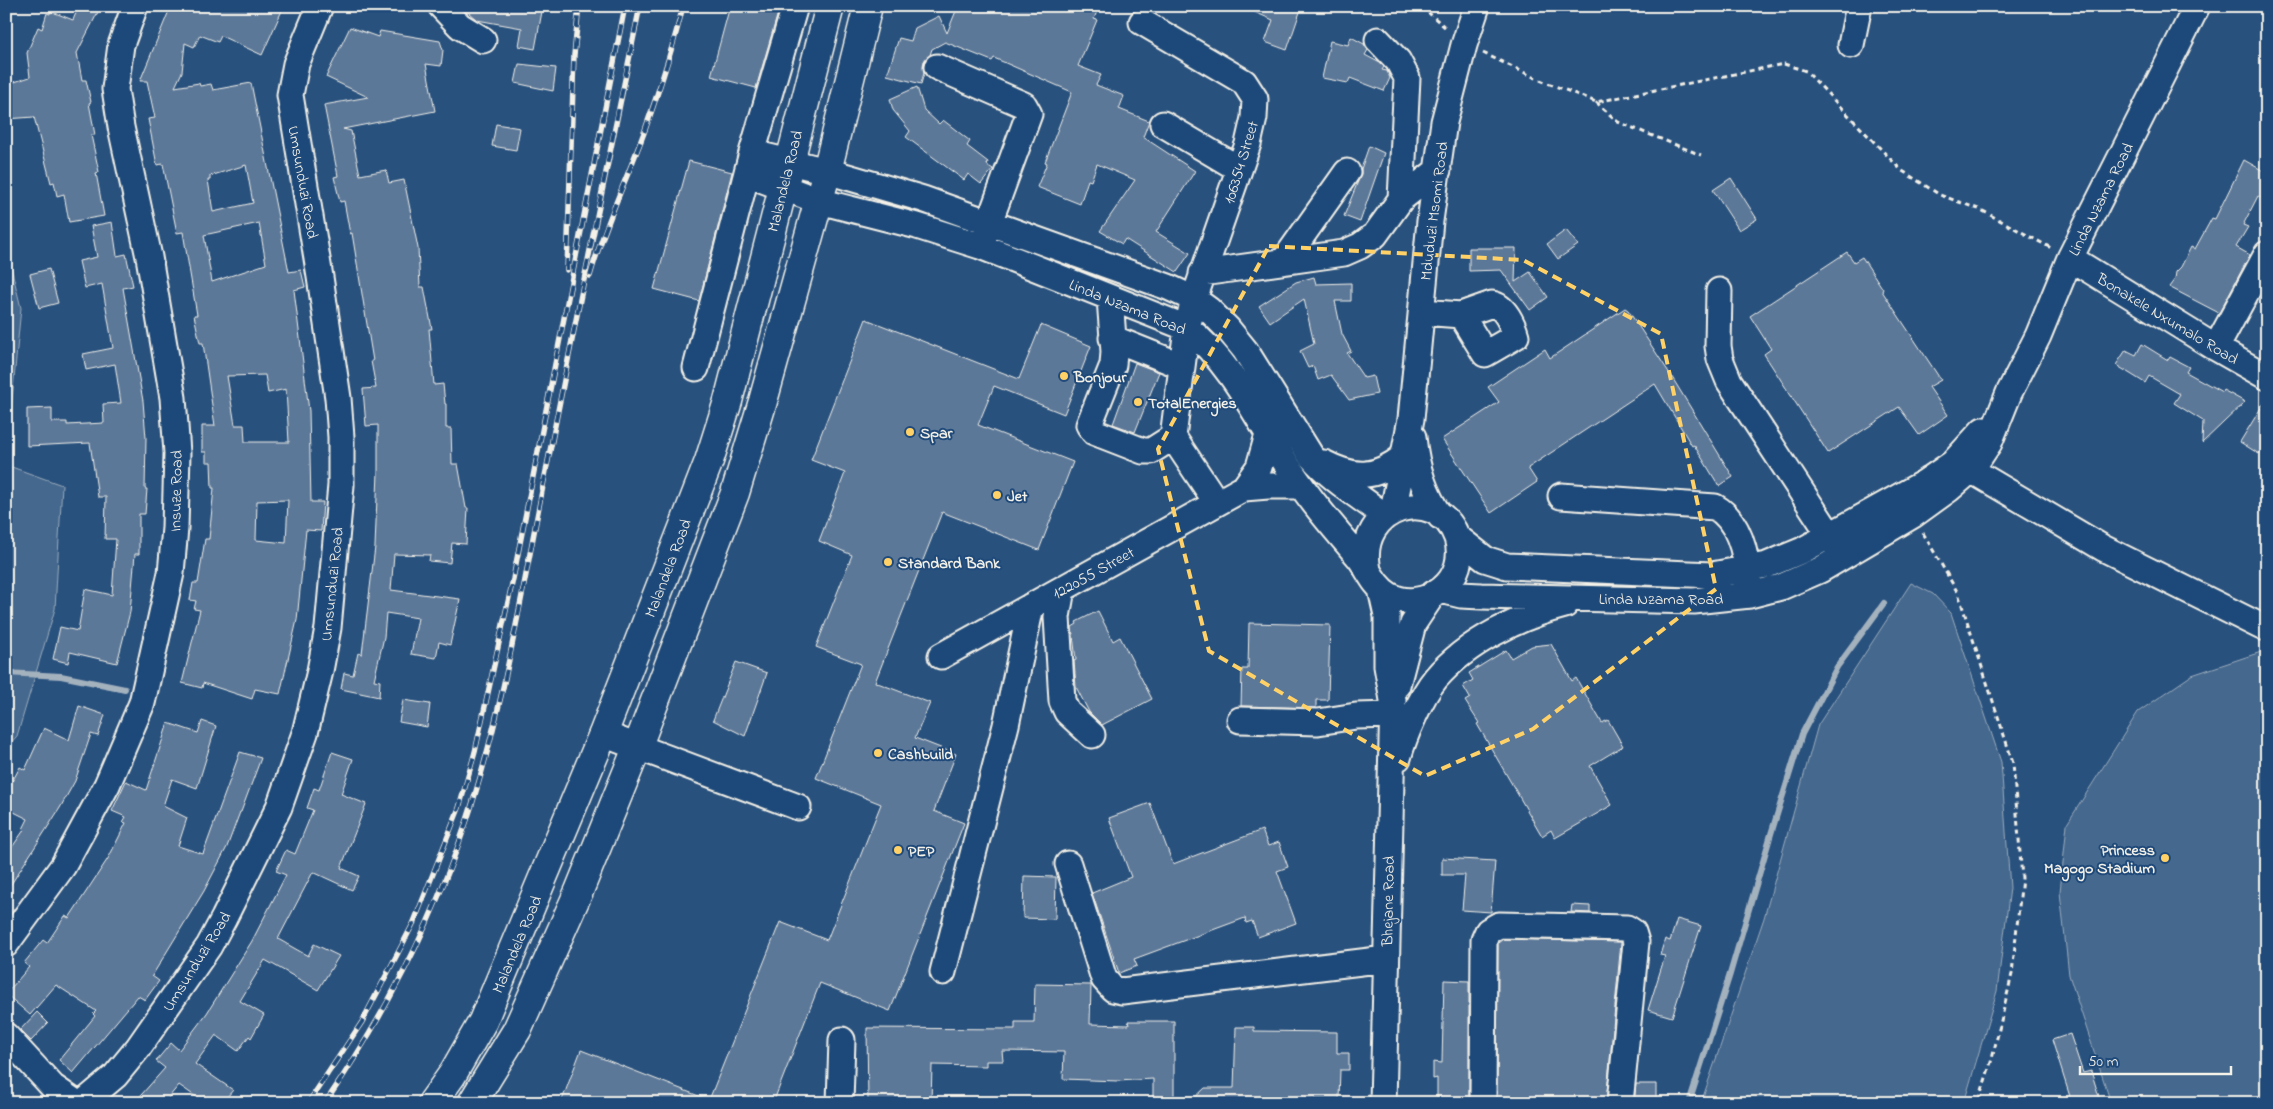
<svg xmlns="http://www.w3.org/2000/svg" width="2273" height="1109" viewBox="0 0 2273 1109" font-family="'Indie Flower',sans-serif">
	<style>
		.green { fill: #45688e; stroke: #9cacbb }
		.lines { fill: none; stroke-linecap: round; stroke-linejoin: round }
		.stream { stroke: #a4b2be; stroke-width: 6 }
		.building { fill: #5b7899; stroke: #f4f1e8; fill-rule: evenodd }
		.minor-casing { stroke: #f4f1e8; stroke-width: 29 }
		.major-casing { stroke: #f4f1e8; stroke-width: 31 }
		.path { stroke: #f4f1e8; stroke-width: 3; stroke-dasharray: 5 4; stroke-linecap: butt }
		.minor { stroke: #1f4a7a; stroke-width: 25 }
		.major { stroke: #1f4a7a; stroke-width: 28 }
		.rail-casing { stroke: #f4f1e8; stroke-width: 5.5 }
		.rail { stroke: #1f4a7a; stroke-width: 4; stroke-dasharray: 11; stroke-linecap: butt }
		.marked { fill: none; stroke: #ffd166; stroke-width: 4; stroke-dasharray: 10 6; stroke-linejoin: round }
		.poi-dot { fill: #ffd166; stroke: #1f4a7a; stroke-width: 2 }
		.labels { text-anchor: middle; stroke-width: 4; stroke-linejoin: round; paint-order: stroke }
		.street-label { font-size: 16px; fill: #f4f1e8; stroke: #1f4a7a }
		.poi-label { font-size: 16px; font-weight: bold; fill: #f4f1e8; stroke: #1f4a7a; text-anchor: start }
	</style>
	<rect width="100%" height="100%" fill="#28517e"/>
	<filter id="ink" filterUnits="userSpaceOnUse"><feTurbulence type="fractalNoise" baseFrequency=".02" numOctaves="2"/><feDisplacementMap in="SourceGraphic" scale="10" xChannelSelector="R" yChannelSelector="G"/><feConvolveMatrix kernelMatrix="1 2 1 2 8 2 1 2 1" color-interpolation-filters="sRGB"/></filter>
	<g filter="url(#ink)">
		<path class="green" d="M6 246 21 308 6 461Z
			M6 465 62 485 55 609 17 736 6 748Z
			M1911 583 1933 594 1951 613 2001 762 2010 888 1997 991 1964 1103H1701L1764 918 1818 725Z
			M2267 650V1103H2111L2069 975 2060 892 2067 824 2138 712 2192 675Z"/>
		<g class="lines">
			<path class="stream" d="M6 673 61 676 125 689
				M1689 1103 1730 974 1771 834 1802 734 1837 667 1884 603"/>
		</g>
		<path class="building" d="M79 6H101L77 53 82 80H86L91 102 89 103 95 135H91L99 172 96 173 104 216 69 222 64 194 57 196 54 182 51 183 34 117 6 119V93L10 92 8 84 30 77 27 53 38 27 42 29 47 13 50 14V11L73 20Z
			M171 6H284L262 55 221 36 218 42 200 35 194 47 185 43 182 72 175 87 199 83 200 86 211 84 213 90 251 83 287 262 289 272 301 270 305 287 294 290 309 411 311 502H323L321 531 306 530 297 620 280 694 255 689 252 699 203 683 202 688 182 683 200 610 194 609 196 601 190 600 193 583H198L205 539H209L214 488H212L211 462H206V452H202V426H215L203 343H200L194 315H197L183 232 177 233 163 164 157 165 148 119 155 118 147 81H140ZM246 165 253 203 213 212 208 180H210V176ZM259 223 266 264 212 282 204 235ZM265 375 268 393 286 389 289 442H245L244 425H235L227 376ZM288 500 286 543 256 540 257 501Z
			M461 6H543L535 49 519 46 522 28 477 20Z
			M730 6H780L756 88 711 76Z
			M958 6H1099L1094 19 1097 20 1078 66 1101 75 1096 85 1124 96 1119 109 1149 121 1143 137 1195 171 1156 232 1190 253 1177 272 1125 239 1122 244 1100 231 1135 180 1097 164 1091 181 1088 180 1080 204 1037 187 1047 163 1045 162 1072 92 994 58 992 61 945 42 932 49 930 55 924 61V73L921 84 887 75 899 38 911 41 915 28 939 16 947 33Z
			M1240 6H1302L1287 50 1265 42 1273 20Z
			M350 27 378 37 380 31 440 41 443 50 441 66 426 64 435 111 343 129 351 131 360 175 386 170 389 183 404 180 418 248 420 287H424L432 329H429L434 385 443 384 445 404H446V428H451L452 464H458L466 508H468L466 544 452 543 450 563 429 561 430 555 394 554 391 590 460 599 450 645 439 642 436 658 411 654 418 618 386 613 384 637 374 680 380 681 379 697 341 689 344 673 353 675 358 653 362 654 375 547 378 472V425L366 426 363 389 376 388 371 361H373L352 233 350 234 344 201 340 202 334 177 338 176 324 105 368 97 326 77Z
			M1351 37 1364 44 1368 50 1365 55 1380 63 1384 67 1382 70 1387 71 1390 78 1384 91 1350 78 1348 83 1322 78 1330 41 1348 45Z
			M519 64 556 68 553 91 515 83Z
			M917 87 924 110 939 124 943 120 970 141 967 146 988 162 987 165 993 169 981 184 968 174 964 180 906 137 910 131 893 110 890 99Z
			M496 124 520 128 516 150 492 146Z
			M1369 146 1384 153 1360 222 1344 216 1361 174V169Z
			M2244 160 2267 173V201L2258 196 2243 225 2248 227 2236 247 2250 255 2219 313 2169 287 2175 279 2176 272 2181 267 2191 247 2195 249 2212 218 2215 219Z
			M689 161 732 172 699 301 654 289Z
			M1731 178 1757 219 1739 230 1713 190Z
			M112 222 117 256 126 254 133 286 123 288 143 401 146 438 145 489H147L145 514H139V554H135L130 612 117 663 70 652 68 663 53 659 60 627 78 631 85 589 112 595 116 539H105L106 497H98L90 443 27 446V409L52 408V422H67V425L104 423 103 404 121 403 115 364 86 370 83 354 113 348 102 284 85 288 79 261 97 257 91 226Z
			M1566 230 1578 245 1558 259 1547 244Z
			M1469 248H1516L1515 282 1530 272 1548 297 1530 310 1501 270 1469 271Z
			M1847 252 1854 262 1862 257 1883 289 1882 291 1941 380 1929 387 1948 415 1919 435 1899 407 1828 453 1764 354 1771 349 1750 316Z
			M49 269 58 303 39 308 30 274Z
			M1314 277 1316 284 1351 283V301H1335L1342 334 1351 351 1347 353 1364 378 1373 376 1377 394 1349 400 1331 375 1318 380 1313 366 1308 368 1300 351 1314 344 1304 299 1270 322 1259 306 1296 282Z
			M1625 308 1628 310 1670 374 1733 477 1719 486 1694 445 1692 446 1655 384 1528 468 1537 482 1491 513 1442 439 1499 402 1488 387 1545 349 1550 358Z
			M866 319 1019 379 1041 325 1091 346 1064 414 994 386 978 425 1073 462 1039 550 942 512 875 682 930 703 915 738 956 754 934 811 964 823 890 1011 820 983 773 1103H561L581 1050 709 1100 780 922 827 940 881 804 816 778 861 664 816 647 852 555 819 541 845 473 811 460Z
			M2142 344 2168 360 2170 357 2189 367 2186 372 2222 392 2223 390 2245 402 2202 443 2203 421 2174 403 2180 394 2149 376 2145 383 2116 365 2126 350 2136 355Z
			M1135 363 1159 372 1135 432 1113 424Z
			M2267 398V441L2259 454 2240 442Z
			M1098 611 1113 641 1120 637 1152 699 1102 725 1089 712 1076 687 1074 661 1076 660 1072 627 1077 624 1076 622Z
			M1249 623 1330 625 1328 700H1316V708L1241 706 1242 669H1248Z
			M1551 644 1572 681 1576 678 1602 723 1608 720 1623 746 1590 766 1612 805 1555 838 1551 830 1542 836 1477 724 1479 723 1465 701 1470 698 1463 686 1473 680 1469 673 1506 650 1511 658 1532 646Z
			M736 662 767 673 745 736 713 720Z
			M403 700 430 704 427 727 399 722Z
			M79 706 105 715 98 736 91 734 75 781 60 808 6 892V856L24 830 23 829 28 819 6 808V793L20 767 25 770 44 728 69 740Z
			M202 721 216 726 197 788 172 779 163 806 187 818 178 846 203 854 240 752 261 758 241 812H240L227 847 204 891 152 976 159 981 145 1000 138 996 73 1073 59 1060 95 1016 93 1014 96 1011 56 985 30 1015 6 994 29 967 24 963 43 940 47 943 65 916 69 918 109 857 126 823 123 822 126 817 112 811 126 781 146 790 168 723 198 733Z
			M332 752 353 759 341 794 366 804 341 868 359 876 352 890 313 872 278 939 308 956 314 944 339 956 318 990 265 960 240 1001 264 1015 251 1038 249 1036 238 1051 216 1035 195 1064 233 1090 222 1103H209L201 1097 199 1099 179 1085 164 1103H134L165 1068 156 1061 171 1043 179 1050 207 1013 252 941 286 875 276 871 286 850 295 854 313 810 307 808 314 788 319 790Z
			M1150 803 1173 864 1262 830 1268 846 1279 842 1288 867 1277 871 1296 923 1258 937 1252 921 1246 923 1245 918 1134 959 1137 966 1119 973 1092 893 1131 877 1109 818Z
			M1442 858 1495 861 1491 912 1462 910 1465 875H1442Z
			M1024 876 1056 877 1055 919 1023 918Z
			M1572 905 1590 906V913L1571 912Z
			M1677 919 1701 926 1672 1017 1648 1010 1665 956 1660 955 1665 939 1670 941Z
			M1503 939 1621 942 1606 1103H1497L1498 943Z
			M1444 980 1469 981V1103H1437V1078L1433 1079V1062L1442 1063Z
			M1035 984 1091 985 1090 1024 1129 1025 1128 1021H1174V1103H1153V1079L1118 1081 1063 1079 1064 1052 1002 1051 1003 1061H986V1066L932 1065 931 1103H868L867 1028 1015 1029V1022H1034Z
			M37 1012 48 1023 31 1041 20 1030Z
			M1236 1027H1254V1031L1337 1032V1053H1349V1070H1340L1339 1099 1250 1098V1103H1189L1205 1088H1234Z
			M2070 1034 2083 1073 2091 1071 2101 1103H2072L2052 1040Z
			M1636 1084H1656V1103H1634Z"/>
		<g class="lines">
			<defs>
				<path id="minor" d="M441 6 460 26 483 40
					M1378 40 1398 61 1407 78 1401 199
					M1851 45 1859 6
					M937 67 1024 105 1029 114 983 239
					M1163 124 1239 169
					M752 153 827 171 923 199 1168 287 1194 299 1209 310 1228 329 1245 350 1311 456C1333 481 1359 496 1385 516
					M747 174 819 201 917 226 980 246 1187 328C1232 363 1258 420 1289 468 1310 500 1334 528 1359 557 1369 570 1374 586 1389 595 1406 605 1427 601 1442 589 1457 577 1463 557 1457 538 1438 483 1354 505 1368 570
					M2070 258 2216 348 2267 377
					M1284 261 1347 172
					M1202 273 1344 253 1360 246 1375 235 1401 199 1438 170
					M1719 291 1718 346 1720 359 1729 381 1839 549
					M1110 298 1114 352 1113 365 1089 425 1094 432 1143 451H1151L1173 437 1187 328 1194 299 1248 144 1254 118 1255 99 1244 82 1142 22
					M1422 312 1461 315 1492 304C1505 306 1513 325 1516 336L1485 354 1461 315
					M1112 338 1182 366
					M2216 348 2267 254
					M696 368 752 153 795 6
					M1173 437 1217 503
					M1413 437C1416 466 1423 492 1440 516
					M1324 463C1355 479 1375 479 1403 457
					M1971 470 2103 548 2262 627
					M1244 488 1259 467 1268 435
					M1561 496 1715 507C1741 521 1747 559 1749 585
					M1393 511 1411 419 1430 221 1444 122 1464 45 1477 6
					M1457 537 1485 559 1507 566 1712 575 1767 565 1803 550 1924 483 1953 463 1983 430
					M1062 589 1057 617 1062 701 1067 712 1092 735
					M1381 589 1387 616V666L1393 700 1383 1103
					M1441 590 1461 595 1481 596 1694 601 1750 595 1781 587 1820 570 1913 515 1949 489 1971 470 1989 443 2009 393 2038 336 2070 258 2197 6
					M941 656 1244 488 1268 486H1301
					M1397 685 1413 624 1433 594
					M1240 720 1318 722 1356 716 1393 715
					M603 734 798 807
					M1398 758C1404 736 1421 696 1436 678 1468 641 1519 617 1565 605
					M1068 864 1104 979 1113 989 1122 991 1386 959
					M6 944 63 866 107 785 142 703 171 573 175 528 177 453 173 398 149 257 121 127 115 89 121 45 135 6
					M943 972 1006 725 1031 606
					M6 1036 53 1087 76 1103
					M83 1103 115 1076 138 1048 209 946 224 918 279 807 305 733 320 671 328 628 341 485V437L338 398 320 277 290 95 296 64 320 6
					M840 1103 842 1040
					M1483 1103 1484 940 1488 931 1499 925 1627 928 1633 932 1636 942 1620 1103"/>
				<path id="major" d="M432 1103 452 1075 483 1021 603 734 709 461 728 401 830 6
					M472 1103 517 1030 579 891 637 748 735 493 763 401 827 171 868 6"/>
			</defs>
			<use href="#minor" class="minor-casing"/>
			<use href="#major" class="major-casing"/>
			<path class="path" d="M1421 6 1447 29
				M1483 53 1540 80 1596 102 1784 64 1806 71 1901 170 1940 195 1981 210 2051 248
				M1596 102 1618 122 1701 155
				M1923 533 1958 593 2013 763 2022 878 2012 974 1992 1059 1978 1103"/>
			<use href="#minor" class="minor"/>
			<use href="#major" class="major"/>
			<defs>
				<path id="rail" d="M567 270 574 55 579 6
					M590 276C604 226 627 179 645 130 659 90 673 48 683 6
					M308 1103 362 1022 414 922 459 808 475 752 513 579 625 6
					M325 1103C385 1016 434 920 467 820 504 708 522 591 545 476 576 319 607 163 640 6"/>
			</defs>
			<use href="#rail" class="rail-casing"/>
			<use href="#rail" class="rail"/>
		</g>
	</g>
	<path class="marked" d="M1269 246 1523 260 1661 334 1716 589 1533 729 1425 776 1209 651 1158 449Z"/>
	<g class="poi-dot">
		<circle cx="1064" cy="376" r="5"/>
		<circle cx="1138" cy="402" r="5"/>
		<circle cx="910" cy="432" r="5"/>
		<circle cx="997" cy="495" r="5"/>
		<circle cx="888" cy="562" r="5"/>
		<circle cx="878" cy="753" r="5"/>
		<circle cx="898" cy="850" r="5"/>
		<circle cx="2165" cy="858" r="5"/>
	</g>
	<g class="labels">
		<g class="street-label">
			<text transform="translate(1240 162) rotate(-73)" y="6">106354 Street</text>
			<text transform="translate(784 181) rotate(-76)" y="6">Malandela Road</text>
			<text transform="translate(304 182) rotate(80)" y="6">Umsunduzi Road</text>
			<text transform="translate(2100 199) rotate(-63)" y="6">Linda Nzama Road</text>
			<text transform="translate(1433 211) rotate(-83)" y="6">Mduduzi Msomi Road</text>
			<text transform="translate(1128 306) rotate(22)" y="6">Linda Nzama Road</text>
			<text transform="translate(2168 318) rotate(31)" y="6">Bonakele Nxumalo Road</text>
			<text transform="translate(175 491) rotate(-89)" y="6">Insuze Road</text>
			<text transform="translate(667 568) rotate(-69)" y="6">Malandela Road</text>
			<text transform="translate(1093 572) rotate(-29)" y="6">122055 Street</text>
			<text transform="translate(331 584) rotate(-84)" y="6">Umsunduzi Road</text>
			<text x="1661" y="604">Linda Nzama Road</text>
			<text transform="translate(1387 901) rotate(-89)" y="6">Bhejane Road</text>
			<text transform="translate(516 944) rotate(-67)" y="6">Malandela Road</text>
			<text transform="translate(196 961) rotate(-58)" y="6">Umsunduzi Road</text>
		</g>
		<g class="poi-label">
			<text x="1074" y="382">Bonjour</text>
			<text x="1148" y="408">TotalEnergies</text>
			<text x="920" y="438">Spar</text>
			<text x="1007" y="501">Jet</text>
			<text x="898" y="568">Standard Bank</text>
			<text x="888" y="759">Cashbuild</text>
			<text x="2155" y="855" text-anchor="end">Princess<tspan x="2155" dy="18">Magogo Stadium</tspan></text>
			<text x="908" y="856">PEP</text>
		</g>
	</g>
	<rect width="2273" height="1109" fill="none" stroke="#1f4a7a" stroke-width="25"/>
	<rect x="12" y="12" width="2248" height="1084" fill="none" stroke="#f4f1e8" stroke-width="2" filter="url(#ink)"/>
	<path d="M2080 1066v8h151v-8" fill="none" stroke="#f4f1e8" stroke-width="2.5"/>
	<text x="2088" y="1066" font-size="15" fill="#f4f1e8" stroke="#1f4a7a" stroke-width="4" paint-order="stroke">50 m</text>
</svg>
